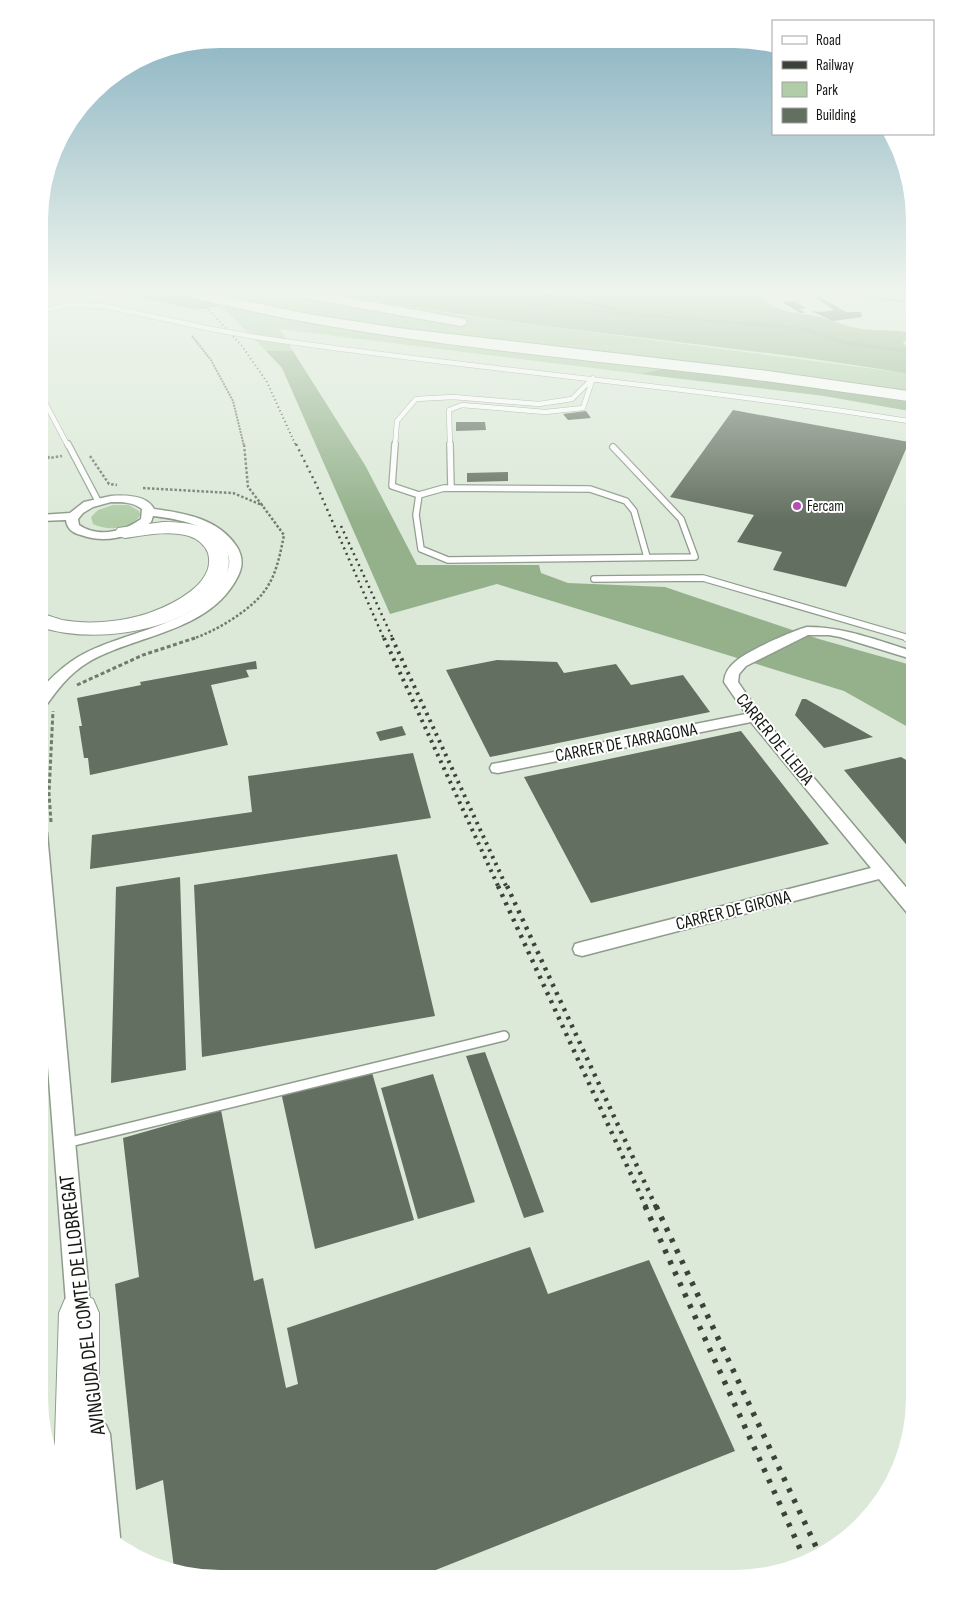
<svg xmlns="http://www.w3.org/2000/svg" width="954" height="1617" viewBox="0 0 954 1617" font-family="'Sofia Sans Condensed',sans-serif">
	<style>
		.green { fill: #b0cda8 }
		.forest { fill: #94b18c }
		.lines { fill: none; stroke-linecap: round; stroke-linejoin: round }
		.stream { stroke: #8aa682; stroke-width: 3 }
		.building { fill: #636f60 }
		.lane-far3-casing { stroke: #8f9c8c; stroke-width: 5.5 }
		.lane-far2-casing { stroke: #8f9c8c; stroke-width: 8 }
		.lane-far1-casing { stroke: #8f9c8c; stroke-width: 9 }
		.lane-casing { stroke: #8f9c8c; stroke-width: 12 }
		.street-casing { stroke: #8f9c8c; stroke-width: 3 }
		.highway-casing { stroke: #8f9c8c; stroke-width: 2 }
		.path-far2 { stroke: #717a6f; stroke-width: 2; stroke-dasharray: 2 1; stroke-linecap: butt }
		.path-far1 { stroke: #717a6f; stroke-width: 2.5; stroke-dasharray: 2.5 2; stroke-linecap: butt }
		.path { stroke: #717a6f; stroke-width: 3; stroke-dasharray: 4 2.5; stroke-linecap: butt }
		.lane-far3 { stroke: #fff; stroke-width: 4.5 }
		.lane-far2 { stroke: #fff; stroke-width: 5.5 }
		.lane-far1 { stroke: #fff; stroke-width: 7 }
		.lane { stroke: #fff; stroke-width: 9 }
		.street { fill: #fff; fill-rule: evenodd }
		.highway { fill: #fff; fill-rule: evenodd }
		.rail-far4 { stroke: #3c423a; stroke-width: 2; stroke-dasharray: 1 3; stroke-linecap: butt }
		.rail-far3 { stroke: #3c423a; stroke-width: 2.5; stroke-dasharray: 2 4; stroke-linecap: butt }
		.rail-far2 { stroke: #3c423a; stroke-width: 4; stroke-dasharray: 2.5 5; stroke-linecap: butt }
		.rail-far1 { stroke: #3c423a; stroke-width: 4.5; stroke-dasharray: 3 6; stroke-linecap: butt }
		.rail { stroke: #3c423a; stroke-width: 5.5; stroke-dasharray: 4 8; stroke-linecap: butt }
		.lane-bridge-casing { stroke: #8f9c8c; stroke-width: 5.5; stroke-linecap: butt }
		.lane-bridge { stroke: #fff; stroke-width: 4.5 }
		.poi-dot { fill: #b84eb0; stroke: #fff; stroke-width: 2 }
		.labels { text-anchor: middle; stroke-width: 4; stroke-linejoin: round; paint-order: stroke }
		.far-poi-label { font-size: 15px; fill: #151913; stroke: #fff; text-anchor: start }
		.street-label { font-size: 18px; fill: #151913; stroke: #fff }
		.near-street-label { font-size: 21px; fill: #151913; stroke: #fff }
	</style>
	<rect width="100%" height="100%" fill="#dce9d8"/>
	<path class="green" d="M181 294H336L459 315 898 372 915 375V401L832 387 666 368 640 374 280 329 293 351H266L222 306Z
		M113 505H129L139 511 140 515C132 530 106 531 93 524L91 517 98 510Z"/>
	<path class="forest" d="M124 294H181L222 306 197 310Z
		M336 294H762C774 315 800 312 821 317 835 321 847 327 861 329 879 331 899 329 915 334V337L903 342 906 347 915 349V375C723 342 528 330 336 294Z
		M266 351H293L365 465 417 565H539L541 573 568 583 665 587 819 639 904 663 915 667V731L844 691 497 584 390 614 282 368Z
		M666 368 832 387 915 401V412L824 396 640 374Z"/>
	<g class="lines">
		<path class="stream" d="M479 294 554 308 789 327 806 330 847 343 915 352"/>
	</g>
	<path class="building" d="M814 297H820L846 312H861L862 317 833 321 811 311 822 312 834 310Z
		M794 301 806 308 799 309 805 313H800L782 302Z
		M733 410 909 442 846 587 773 570 782 552 737 542 754 515 670 497Z
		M586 411 591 418 568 420 563 414Z
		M456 422H485L486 430 456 431Z
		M508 472V481L467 482V473Z
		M497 660 557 662 564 673 616 664 631 685 683 675 710 712 490 757 446 670Z
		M256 661 257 669 246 670 249 677 211 685 228 745 90 775 88 758H84L79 726H82L77 698 141 685 140 682Z
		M802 699H806L873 737 824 748 795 715Z
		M402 726 406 735 380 741 376 732Z
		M741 731 829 844 591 903 524 777Z
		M413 753 431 818 90 869 92 835 252 812 248 776Z
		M901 757 915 765V855L844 770Z
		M397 854 435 1016 202 1057 194 885Z
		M180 877 186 1070 111 1083 116 887Z
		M485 1052 544 1212 524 1218 466 1056Z
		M371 1069 414 1220 315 1249 281 1092Z
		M433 1074 475 1202 418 1219 381 1088Z
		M221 1110 254 1281 263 1278 286 1388 298 1384 287 1328 530 1247 548 1294 649 1260 735 1451 418 1577H196L174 1568 163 1480 136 1490 115 1284 139 1277 123 1138Z"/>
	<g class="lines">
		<defs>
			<path id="lane-far3" d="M40 311 71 305 104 306 211 329
				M262 338C479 370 698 387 915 422
				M40 393 68 446
				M395 446 397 421 416 399 453 397 539 404 572 399 593 378 583 408 545 412 462 405 449 410 450 446"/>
			<path id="lane-far2" d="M68 444 98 501
				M395 444 392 486 419 495
				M450 444 451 488
				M613 447 681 519 695 557 448 560 421 549 416 515 419 495 444 488 590 489 626 501 634 511 647 557
				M594 579 703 578 912 639"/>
			<path id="lane-far1" d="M907 638 915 640"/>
			<path id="lane" d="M66 1143 504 1036"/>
			<path id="street" d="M111 496C125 495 147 495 154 509 185 513 219 519 237 547 243 557 243 566 238 576 210 633 135 634 87 663 69 674 57 690 45 707L40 708C40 704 38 697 40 693 44 683 63 667 72 661 117 630 199 629 225 576 230 567 231 559 226 550 213 525 179 519 153 516L151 522C132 537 105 544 81 535 73 533 67 529 66 520L40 521V515L70 513 84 502ZM111 502C123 502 133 502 142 509L141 519C123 532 98 538 79 525L78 519 83 513 93 507Z
				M807 627C845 627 879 641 915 652V660L840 637 829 635H808L746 666 739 674 738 682 760 714 915 898V917L909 915 879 879 582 956 575 954 573 949 575 944 582 942 871 868 751 722 498 773 492 772 490 768 492 764 498 763 746 714 724 682C725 673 728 668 735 662 745 652 792 631 807 627Z
				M39 827 45 829 47 833 91 1316 88 1325 79 1328 70 1325 67 1316 39 948Z
				M97 1421 106 1425 110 1434 120 1537 117 1544 110 1541 91 1516 84 1434 88 1425Z"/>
			<path id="highway" d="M188 294H214L308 314 398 328 768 371 915 392V402C840 392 766 380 691 372 523 353 354 338 190 297Z
				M297 294H329L460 318 465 319 467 322 465 325 460 326 304 298Z
				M163 522C178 522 193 523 208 529 215 532 220 538 224 544 236 566 224 585 207 600 166 634 89 643 40 627V613C47 615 55 618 62 620 89 625 122 622 149 613 171 605 217 584 208 553 205 545 198 539 189 536 169 530 145 535 125 538L118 536 115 532 118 528Z
				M79 1293 93 1299 99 1313V1497L92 1513 89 1514 54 1469 59 1313 65 1299Z"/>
		</defs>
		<use href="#lane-far3" class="lane-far3-casing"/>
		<use href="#lane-far2" class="lane-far2-casing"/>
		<use href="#lane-far1" class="lane-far1-casing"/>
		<use href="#lane" class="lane-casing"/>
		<use href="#street" class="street-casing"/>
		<use href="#highway" class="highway-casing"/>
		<path class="path-far2" d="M544 294 616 309
			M859 294 879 299 915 302
			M192 336 211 360 233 401 244 446
			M40 441 42 446"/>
		<path class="path-far1" d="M42 444 49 458 62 456
			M90 456 109 484 117 485
			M143 488 233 493 262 505 248 487 244 444
			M192 639C214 632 248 612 263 593 276 577 280 555 284 535L262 505"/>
		<path class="path" d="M77 685 143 655 195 638
			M51 822 49 793 53 711"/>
		<use href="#lane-far3" class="lane-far3"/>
		<use href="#lane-far2" class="lane-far2"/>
		<use href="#lane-far1" class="lane-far1"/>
		<use href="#lane" class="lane"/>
		<use href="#street" class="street"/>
		<use href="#highway" class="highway"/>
		<path class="rail-far4" d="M206 307 242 346 267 382 296 446"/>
		<path class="rail-far3" d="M296 444 316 484 384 639
			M341 526 393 639"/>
		<path class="rail-far2" d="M384 638 499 888
			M392 638 507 888"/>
		<path class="rail-far1" d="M498 886 646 1207
			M507 886 656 1207"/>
		<path class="rail" d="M645 1206 806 1562
			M656 1206 819 1553"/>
		<defs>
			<path id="lane-bridge" d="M211 329 262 338"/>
		</defs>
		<use href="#lane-bridge" class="lane-bridge-casing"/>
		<use href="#lane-bridge" class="lane-bridge"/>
	</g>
	<linearGradient id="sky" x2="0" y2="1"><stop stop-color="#82aebf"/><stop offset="0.56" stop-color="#eff5ed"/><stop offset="1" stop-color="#eff5ed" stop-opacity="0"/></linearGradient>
	<rect width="954" height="521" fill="url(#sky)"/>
	<circle class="poi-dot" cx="797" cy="506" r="5"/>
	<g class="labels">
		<g class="far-poi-label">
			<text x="807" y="511">Fercam</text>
		</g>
		<g class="street-label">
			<text transform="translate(775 739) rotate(51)" y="6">CARRER DE LLEIDA</text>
			<text transform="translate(626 742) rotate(-11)" y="6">CARRER DE TARRAGONA</text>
			<text transform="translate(733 910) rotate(-14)" y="6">CARRER DE GIRONA</text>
		</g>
		<g class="near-street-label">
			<text transform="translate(82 1305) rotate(-97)" y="7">AVINGUDA DEL COMTE DE LLOBREGAT</text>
		</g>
	</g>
	<path d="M0 0H954V1617H0ZM220 48H734A172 172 0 0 1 906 220V1398A172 172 0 0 1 734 1570H220A172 172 0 0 1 48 1398V220A172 172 0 0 1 220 48Z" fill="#fff" fill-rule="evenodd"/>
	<rect x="772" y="20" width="162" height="115" fill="#ffffff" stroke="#a1a3a1"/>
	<rect x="782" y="36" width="25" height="8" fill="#ffffff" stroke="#a1a3a1"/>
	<text x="816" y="45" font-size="15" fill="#151913">Road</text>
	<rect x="782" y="61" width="25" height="8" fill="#3c423a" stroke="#a1a3a1"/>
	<text x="816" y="70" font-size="15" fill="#151913">Railway</text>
	<rect x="782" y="82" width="25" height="15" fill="#b0cda8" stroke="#a1a3a1"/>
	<text x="816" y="95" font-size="15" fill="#151913">Park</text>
	<rect x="782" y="108" width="25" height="15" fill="#636f60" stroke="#a1a3a1"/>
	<text x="816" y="120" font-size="15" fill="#151913">Building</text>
</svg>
